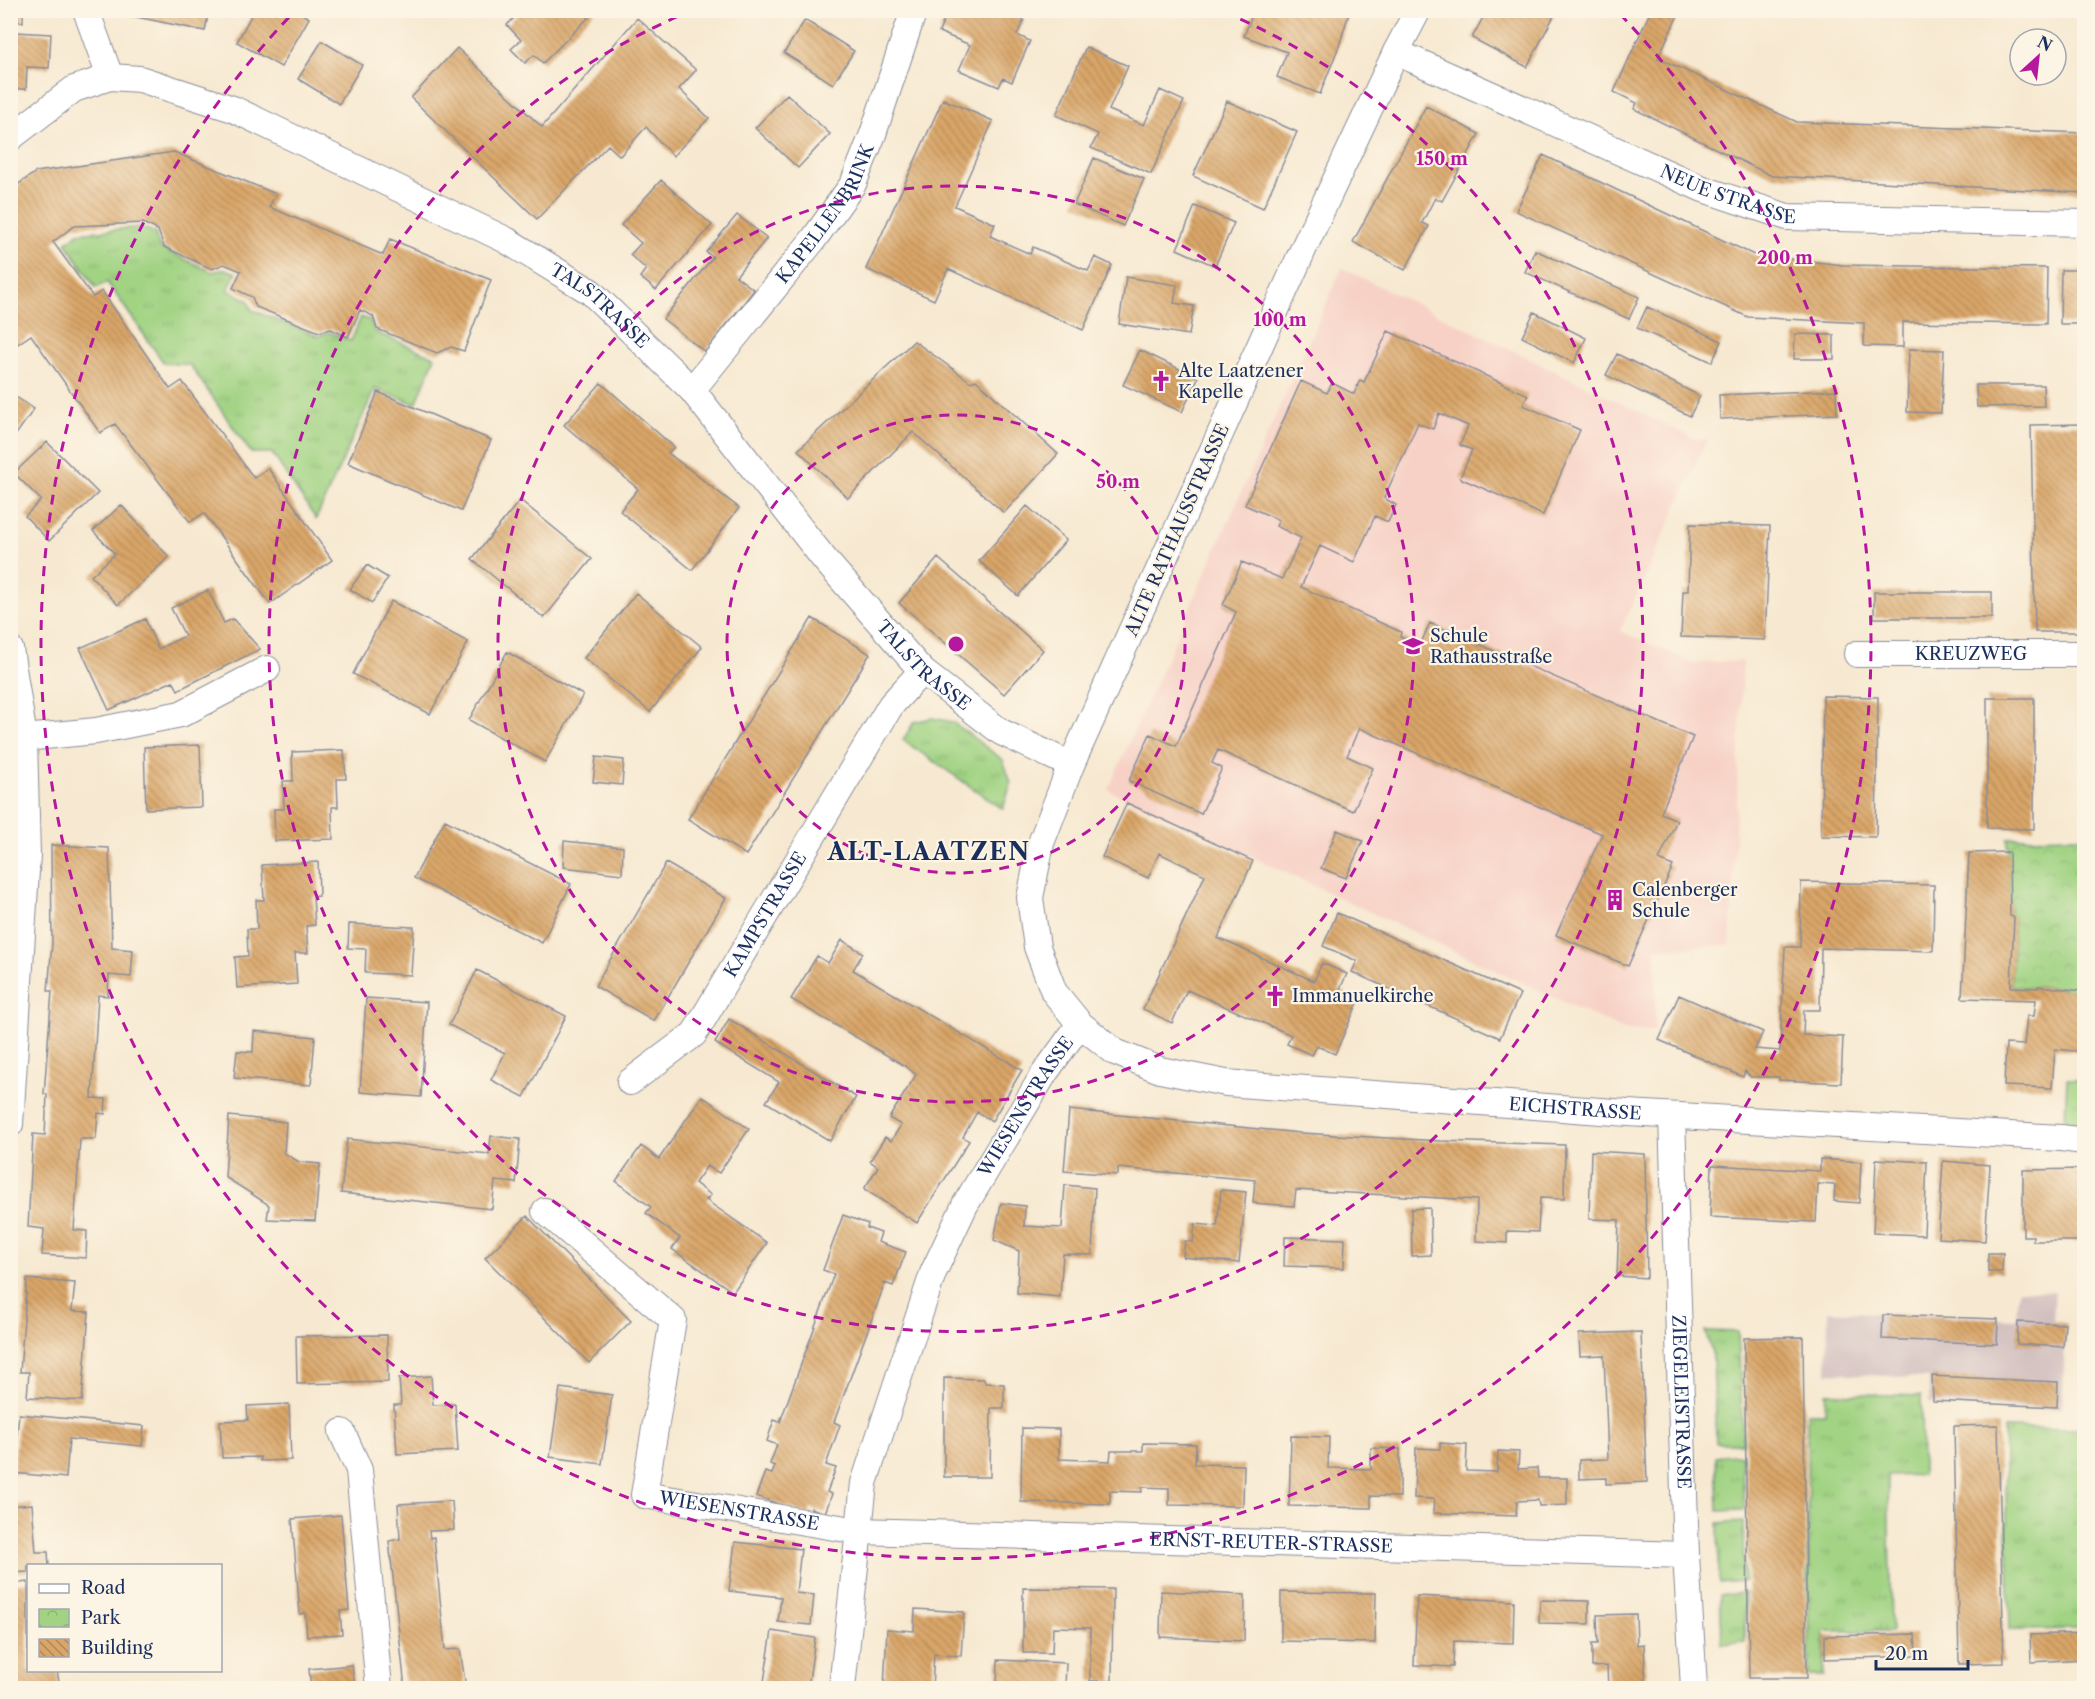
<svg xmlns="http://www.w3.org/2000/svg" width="2095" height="1699" viewBox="0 0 2095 1699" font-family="'Libre Caslon Text',serif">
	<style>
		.built { fill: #f7d1c6 }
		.industrial { fill: #d2bfbf }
		.grass { fill: url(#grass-tufts); stroke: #5e8170; stroke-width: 1.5 }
		.park { fill: url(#park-crowns); stroke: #5e8170; stroke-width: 1.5 }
		.building { fill: url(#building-back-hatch) }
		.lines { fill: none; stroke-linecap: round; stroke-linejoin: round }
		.minor-casing { stroke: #898c98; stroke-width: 28 }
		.minor { stroke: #fff; stroke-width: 26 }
		.ring { fill: none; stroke: #b5179e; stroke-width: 3; stroke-dasharray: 10 8 }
		.labels { text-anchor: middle; stroke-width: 4.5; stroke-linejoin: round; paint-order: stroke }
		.street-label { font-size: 18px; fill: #1b2f5e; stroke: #fcf5e5 }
		.poi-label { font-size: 18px; fill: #1b2f5e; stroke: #fcf5e5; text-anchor: start }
		.district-label { font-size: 24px; font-weight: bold; letter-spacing: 1.5px; fill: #1b2f5e; stroke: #fcf5e5 }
		.centre { fill: #b5179e; stroke: #fcf5e5; stroke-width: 3 }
		.ring-label { font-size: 18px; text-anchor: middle; font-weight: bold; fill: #b5179e; stroke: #fcf5e5; stroke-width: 4.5; stroke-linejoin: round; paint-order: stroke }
	</style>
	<defs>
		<pattern id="grass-tufts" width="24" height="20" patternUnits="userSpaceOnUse" patternTransform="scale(1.5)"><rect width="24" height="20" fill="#a1d383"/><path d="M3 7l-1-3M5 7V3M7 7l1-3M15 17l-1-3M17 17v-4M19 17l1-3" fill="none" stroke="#8ab574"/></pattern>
		<pattern id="park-crowns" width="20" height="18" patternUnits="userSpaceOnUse" patternTransform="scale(1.5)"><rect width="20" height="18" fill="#a1d383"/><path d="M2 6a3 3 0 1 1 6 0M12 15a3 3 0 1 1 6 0" fill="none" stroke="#8ab574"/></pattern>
		<pattern id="building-back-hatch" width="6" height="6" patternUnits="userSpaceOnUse" patternTransform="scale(1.5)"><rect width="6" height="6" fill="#daa668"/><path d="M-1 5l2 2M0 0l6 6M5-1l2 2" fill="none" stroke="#b08859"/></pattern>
	</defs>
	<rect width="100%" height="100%" fill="#fcf5e5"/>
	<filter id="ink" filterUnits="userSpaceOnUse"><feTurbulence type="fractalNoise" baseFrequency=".0167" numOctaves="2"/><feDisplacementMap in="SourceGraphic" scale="12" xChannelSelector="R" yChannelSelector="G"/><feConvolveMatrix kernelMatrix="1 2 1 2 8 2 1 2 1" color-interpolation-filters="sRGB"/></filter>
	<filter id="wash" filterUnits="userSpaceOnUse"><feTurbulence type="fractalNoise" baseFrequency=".008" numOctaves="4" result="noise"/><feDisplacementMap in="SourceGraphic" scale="24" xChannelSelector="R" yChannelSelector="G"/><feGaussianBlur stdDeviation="1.35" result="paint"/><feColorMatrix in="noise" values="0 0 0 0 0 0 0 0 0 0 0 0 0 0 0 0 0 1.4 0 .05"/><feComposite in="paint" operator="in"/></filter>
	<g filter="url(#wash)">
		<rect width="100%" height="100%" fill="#f7e9d1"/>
		<path class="built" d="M1342 268 1693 438 1707 440 1620 631 1693 663 1743 661 1730 945 1656 948 1655 1031H1626L1108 790Z"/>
		<path class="industrial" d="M2018 1290 2055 1292 2053 1321 2066 1322 2062 1409 1929 1403V1378L1827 1373 1828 1311 2016 1319Z"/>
		<path class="grass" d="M141 227 155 233 160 248 212 272 225 269 236 273 228 290 248 300 252 310 318 336 330 332 351 341 361 317 370 320 375 332 435 357 416 404 375 389 316 519 272 453H251L190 365 164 363 107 282 96 288 66 243 78 233Z
			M932 718 952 722 1003 760 1011 783 1003 809 903 740 914 722Z
			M2067 1079 2084 1080V1122L2065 1120Z
			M1705 1331 1738 1332 1743 1443H1716L1713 1356Z
			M1826 1393 1921 1396 1922 1475 1888 1476 1891 1631H1824V1676H1809L1807 1413H1825Z
			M2004 1428 2084 1429V1629L2010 1630Z
			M1742 1455 1744 1510 1718 1511 1716 1456Z
			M1743 1521 1744 1581 1719 1583 1718 1523Z
			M1745 1593V1642L1722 1644 1720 1595Z"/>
		<path class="park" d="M2084 837V991L2038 986V988L2011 987 2014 917 2010 916 2008 838Z"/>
		<g id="blocks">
			<path class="building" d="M10 10H23V22L10 21Z
				M128 10H209L205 31 127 15Z
				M254 10H296L309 18 281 67 237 42Z
				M522 10H596L543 63 534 55 525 63 511 49 521 40 507 25Z
				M948 10H1003L1024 20 1017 35 1030 41 1012 82 1003 78 999 87 959 70 970 45 939 32Z
				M1254 10H1295L1302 13 1303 10H1350L1339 46 1320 94 1277 77 1287 52 1244 36Z
				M1487 10H1557L1527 67 1472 38Z
				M1651 10H1674L1679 13 1658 58 1797 122 2084 133V193L1772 176 1634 109 1637 103 1614 92Z
				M637 18 696 70 679 89 709 118 673 156 646 127 620 156 608 145 537 219 411 98 457 48 542 127Z
				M805 20 854 51 833 84 784 53Z
				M15 32 51 34 49 68 27 67 26 89H10V43H14Z
				M322 41 362 65 339 104 298 79Z
				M1086 47 1128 66 1109 110 1144 125 1160 90 1184 101 1151 174 1091 148 1098 134 1056 115Z
				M787 94 830 134 798 168 755 128Z
				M943 99 993 121 955 206 995 224 990 236 1030 254 1033 247 1088 271 1095 257 1112 265 1083 330 948 269 934 300 866 269Z
				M1227 101 1297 132 1263 208 1193 176Z
				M1426 106 1479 134 1442 201 1435 198 1422 223 1429 226 1405 270 1353 242Z
				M174 152 276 194 269 207 383 255 390 239 491 280 464 351 451 347 437 353 377 329 373 316 360 310 348 337 331 329 319 332 256 307 252 297 233 288 241 271 224 264 212 269 164 247 158 230 143 223 74 226 53 242 93 297 102 291 170 389 182 381 254 478 268 468 332 560 270 604 204 513 190 522 115 424 100 433 31 335 16 345 10 337V190L36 172Z
				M1543 155 1754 255 1844 265 2047 268 2046 324 1903 322V347L1864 346V323L1748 317 1516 211Z
				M1094 158 1144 179 1123 226 1074 204Z
				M661 180 712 225 656 290 640 277 646 269 630 255 641 243 621 225Z
				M1195 206 1234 223 1215 266 1177 249Z
				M737 215 767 238 736 276 754 290 705 352 663 319 713 257 706 252Z
				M1535 250 1639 297 1629 319 1525 272Z
				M2061 270H2084V324H2060Z
				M1126 277 1177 285 1174 303 1194 306 1189 335 1119 324Z
				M1647 307 1722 341 1712 362 1637 328Z
				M1534 312 1586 338 1574 363 1522 337Z
				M1388 331 1528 395 1523 405 1580 430 1543 515 1460 478 1472 450 1460 445 1468 426 1439 413 1433 429 1418 423 1384 498 1396 505 1388 522 1375 516 1354 562 1320 546 1301 587 1401 632 1400 637 1420 645 1430 623 1693 737 1661 813 1677 820 1659 860 1673 866 1628 966 1556 935 1602 834 1359 728 1347 756 1373 768 1353 811 1218 750 1212 763 1222 768 1201 814 1129 781 1150 734 1176 746 1236 612 1223 605 1242 562 1282 579 1301 538 1276 526 1279 520 1245 505 1301 381 1327 393 1332 383 1354 394 1360 380 1364 382Z
				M1795 334 1834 335V359H1794Z
				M914 341 971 382 976 380 1058 454 1004 513 913 432 848 498 798 450Z
				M1909 349 1944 350 1941 413 1907 412Z
				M1140 350 1198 378 1182 412 1123 385Z
				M1617 354 1700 396 1690 416 1606 375Z
				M601 383 674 447 668 453 739 508 692 570 620 511 638 489 564 425Z
				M1976 385H2043L2044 406 1977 407Z
				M1836 390 1837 414 1720 419 1719 395Z
				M378 392 491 440 461 511 348 463Z
				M10 393 34 409 10 443Z
				M2084 424V632H2035L2031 425Z
				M47 442 98 493 49 541 25 516 41 500 14 473Z
				M520 500 592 559 544 618 472 559Z
				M121 505 169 557 118 605 91 576 115 554 93 531Z
				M1027 506 1066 540 1018 596 979 561Z
				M1690 524 1770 526 1765 640 1681 637 1683 591H1688Z
				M938 558 1043 650 1004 694 899 603Z
				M367 565 388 578 372 603 350 589Z
				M208 590 224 623 233 619 260 649 178 690 173 681 109 710 80 648 145 619 158 649 185 636 171 608Z
				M1874 592H1992V618H1874Z
				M636 593 702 647 650 712 584 658Z
				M391 601 468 642 430 714 353 674Z
				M812 618 870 654 746 855 688 819Z
				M507 652 583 695 545 762 469 720Z
				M1823 696 1878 697 1876 837 1821 836Z
				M1987 698H2034V829L1987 828Z
				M200 745 202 807 146 809 144 747Z
				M344 750 346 779H337L338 807H332L333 839 275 841 274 809H284L283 781H293L292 752Z
				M596 757 624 760 622 785 593 782Z
				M1127 803 1253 861 1218 938 1314 981 1322 963 1347 974 1339 991 1359 1000 1335 1054 1317 1046 1312 1055 1287 1044 1291 1035 1187 990 1172 1023 1143 1009 1205 875 1159 853 1148 878 1102 857Z
				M445 820 571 884 542 943 414 878Z
				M1337 830 1363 841 1346 878 1321 868Z
				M564 841 623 847 622 874 563 867Z
				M51 845 109 848 112 948 133 950 131 977 109 975 108 996 98 995 92 1098 106 1099 105 1114 98 1113 96 1139H80L74 1230 87 1231 86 1258 42 1255 44 1229 28 1227 33 1134 45 1135 47 1095 44 1094 52 991H48L52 943Z
				M2009 852 2010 916 2014 917 2011 987 2038 988V986L2084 991V1052L2055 1049 2052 1088 2004 1086 2006 1044 2024 1045 2027 1016H2034L2036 1000 1962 998 1969 853Z
				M318 862 319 896 313 897 315 925 306 926 308 953H295L297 984 237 988 235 957 248 956 247 929H257L256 900H264L262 865Z
				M666 863 726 898 654 1021 595 986Z
				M1801 882 1934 885 1933 951 1821 948 1820 1010H1804L1803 1035 1843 1037 1841 1083 1779 1080V1077H1751L1745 1071 1743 1077 1659 1040 1679 995 1763 1032 1755 1049 1780 1051 1785 947H1800Z
				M1337 913 1520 994 1500 1038 1352 972 1357 961 1323 946Z
				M349 924 414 927 411 975 365 973 366 949 348 948Z
				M842 940 863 953 853 970 1022 1070 992 1121 977 1112 963 1137 969 1141 917 1223 864 1189 878 1167 870 1161 885 1137 891 1141 901 1125 889 1118 916 1075 907 1067 791 999 817 956 828 963Z
				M477 970 566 1016 524 1097 491 1080 505 1053 449 1025Z
				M366 998 427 1002 421 1097 360 1092Z
				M729 1019 856 1097 830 1141 766 1102 779 1082 715 1043Z
				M254 1031 315 1037 311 1085 234 1078 237 1051 253 1052Z
				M702 1096 749 1129 719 1173 707 1166 695 1183 711 1195 706 1200 767 1243 733 1292 672 1249 680 1238 646 1213 651 1207 616 1181 641 1146 659 1159Z
				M1069 1110 1300 1133 1441 1141 1565 1145 1564 1199 1540 1198 1538 1232 1507 1231V1243L1476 1241 1477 1200 1296 1190 1294 1206 1253 1203 1255 1180 1118 1168V1175L1064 1171Z
				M229 1116 286 1122 284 1153 299 1162 320 1164 315 1221 267 1219 269 1205 225 1177Z
				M491 1136 520 1139 516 1183 495 1181 492 1209 341 1193 347 1139 489 1154Z
				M1591 1151 1645 1154 1647 1278 1617 1276 1619 1220 1589 1219Z
				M1820 1159 1861 1162 1859 1203 1834 1201 1835 1185 1818 1184 1816 1222 1710 1217 1712 1165 1820 1171Z
				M1876 1159 1927 1162 1924 1235 1873 1233Z
				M1943 1161 1990 1165 1985 1241 1938 1238Z
				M2084 1169V1241H2033V1236H2023V1170Z
				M1065 1185 1095 1188 1092 1255 1063 1254 1060 1297 1017 1293 1019 1251 994 1240 1001 1203 1025 1206 1024 1226 1062 1228Z
				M1221 1190 1246 1192 1239 1263 1183 1257 1185 1241 1193 1242 1195 1224 1217 1226Z
				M1430 1208 1431 1255 1412 1256 1411 1209Z
				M843 1215 868 1224 867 1228 881 1233 878 1242 906 1252 893 1286 885 1283 834 1422 840 1425 826 1465 836 1468 827 1492 832 1494 825 1513 811 1508 809 1515 756 1496 765 1472 772 1474 775 1466 770 1464 777 1445 767 1441 774 1420 780 1422 834 1274 823 1270Z
				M527 1216 631 1321 589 1363 485 1258Z
				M1285 1237 1345 1239 1344 1268 1284 1266Z
				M1988 1253H2003L2002 1272H1988Z
				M27 1279 75 1283 72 1311 89 1312 82 1401 27 1397 29 1372H20Z
				M1883 1315 1998 1319 1997 1344 1882 1339Z
				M2018 1322 2065 1324 2063 1347 2017 1344Z
				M1641 1332 1647 1482 1606 1484V1478L1579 1479V1460L1608 1459 1604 1355 1580 1356 1579 1334Z
				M387 1335 388 1382 297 1384 296 1336Z
				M1803 1337 1807 1678H1749L1744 1338Z
				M431 1376 433 1405 455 1404 458 1451 397 1454 394 1405H401L399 1378Z
				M1932 1376 2058 1382 2057 1407 1933 1401Z
				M944 1378 984 1379 985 1383 1004 1384V1408H991L990 1477H944Z
				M560 1388 612 1395 602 1464 550 1457Z
				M289 1404 291 1460 260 1461V1457L222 1458 220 1421 248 1420 247 1406Z
				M19 1414 144 1426 142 1446 69 1439 66 1478 13 1473Z
				M1998 1425 2004 1663 1959 1664 1954 1426Z
				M1022 1428 1059 1429V1459L1110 1461 1111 1451H1143V1443L1196 1444 1195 1464 1244 1465 1243 1506 1169 1505V1488L1142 1487V1492L1110 1491V1504L1021 1502Z
				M1291 1436 1329 1437 1328 1468 1371 1469V1448L1400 1449V1497L1371 1496V1508L1289 1506Z
				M1440 1443 1467 1445 1466 1471 1497 1472 1498 1451 1519 1452 1518 1469 1537 1468 1538 1478H1567V1505L1539 1506 1538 1500 1517 1501 1516 1516 1433 1513 1434 1499 1414 1498 1416 1448 1440 1449Z
				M452 1501 454 1530 429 1531 430 1538 434 1537 445 1650 460 1649 466 1688H405L389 1541 400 1539 398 1504Z
				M32 1504 36 1552H48L49 1566H28V1572L10 1573V1506Z
				M341 1515 349 1610 340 1611 342 1634 307 1636 305 1613 300 1614 292 1519Z
				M735 1542 801 1549 796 1593 814 1595 811 1625 778 1622 781 1597 729 1591Z
				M28 1582V1670H57L60 1688H10V1584Z
				M1023 1588 1113 1589 1112 1681H1090V1628L1053 1627 1052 1653H1023Z
				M1161 1591 1245 1595 1244 1641 1160 1637Z
				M1281 1592 1376 1593 1375 1643 1281 1641Z
				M1417 1596 1514 1601 1513 1643 1454 1641 1453 1667 1414 1665Z
				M1540 1600 1589 1601V1624L1539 1623Z
				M915 1609 964 1612 961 1656 934 1654 932 1688H884L887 1629 914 1631Z
				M1636 1614 1637 1645 1644 1644 1646 1688H1608L1607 1666 1592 1667V1644H1598L1597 1615Z
				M772 1631 815 1638 808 1688H763Z
				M2084 1633V1659L2031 1662 2030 1635Z
				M1915 1634 1916 1656 1825 1659V1636Z
				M998 1660 1066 1663 1065 1688H997Z
				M352 1665 355 1688H311L309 1669Z"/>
		</g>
	</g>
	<g filter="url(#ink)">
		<use href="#blocks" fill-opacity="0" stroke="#898c98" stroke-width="1.5"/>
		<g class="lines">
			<defs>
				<g id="minor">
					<path d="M86 10 110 77"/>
					<path id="s1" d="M1418 10 1396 52 1307 241 1071 765 1041 843 1030 898 1037 947 1054 992 1080 1024 1115 1052 1160 1070 1226 1083 1628 1113 2061 1138 2084 1141"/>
					<path id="s2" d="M1396 52 1703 189 1787 217 2084 223"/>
					<path id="s3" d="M10 138 74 89 110 77 140 79 233 109 506 240 591 292 692 390 825 560 922 671 1001 732 1071 765"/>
					<path id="s4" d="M692 390 813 240 853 184 873 134 914 10"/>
					<path d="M10 649 24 738 27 855 10 1124"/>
					<path id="s5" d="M1857 654H2084"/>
					<path d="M24 738 96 731 181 714 267 669"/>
					<path id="s6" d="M630 1082 694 1034 891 705 922 671"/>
					<path id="s7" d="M1672 1116 1686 1555 1694 1688"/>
					<path id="s8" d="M545 1211 673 1320 644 1495 858 1531 1686 1555"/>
					<path d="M342 1432 359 1470 379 1688"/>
					<path id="s9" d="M842 1688 864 1483 933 1273 965 1205 1044 1074 1080 1024"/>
				</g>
			</defs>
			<use href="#minor" class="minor-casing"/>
			<use href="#minor" class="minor"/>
		</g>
	</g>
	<g class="ring">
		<circle cx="956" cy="644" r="229"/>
		<circle cx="956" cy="644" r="458"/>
		<path d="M1224 12A687 687 0 1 1 688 12"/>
		<path d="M1620 14A915 915 0 1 1 292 14"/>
	</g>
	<defs>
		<symbol id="church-bare" viewBox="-9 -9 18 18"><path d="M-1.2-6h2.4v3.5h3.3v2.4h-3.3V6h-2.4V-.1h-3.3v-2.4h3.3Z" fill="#b5179e" stroke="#fcf5e5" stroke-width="2.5" paint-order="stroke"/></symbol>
		<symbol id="school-bare" viewBox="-9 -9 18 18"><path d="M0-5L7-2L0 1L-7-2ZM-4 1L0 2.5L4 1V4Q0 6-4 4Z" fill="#b5179e" stroke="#fcf5e5" stroke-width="2.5" paint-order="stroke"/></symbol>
		<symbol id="building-bare" viewBox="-9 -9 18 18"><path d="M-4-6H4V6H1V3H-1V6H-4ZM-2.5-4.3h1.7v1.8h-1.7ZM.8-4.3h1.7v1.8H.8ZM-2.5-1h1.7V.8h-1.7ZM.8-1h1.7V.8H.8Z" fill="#b5179e" stroke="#fcf5e5" stroke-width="2.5" paint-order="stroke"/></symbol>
	</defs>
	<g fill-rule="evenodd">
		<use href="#church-bare" x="1146" y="366" width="30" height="30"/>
		<use href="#school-bare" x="1398" y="631" width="30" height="30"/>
		<use href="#building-bare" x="1600" y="885" width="30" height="30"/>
		<use href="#church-bare" x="1260" y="981" width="30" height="30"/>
	</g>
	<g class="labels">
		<g class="street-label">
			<text dy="6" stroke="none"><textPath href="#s2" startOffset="362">NEUE STRASSE</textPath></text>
			<text dy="6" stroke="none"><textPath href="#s4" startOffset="222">KAPELLENBRINK</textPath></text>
			<text dy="6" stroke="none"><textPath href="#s3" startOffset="664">TALSTRASSE</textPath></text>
			<text transform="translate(1177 530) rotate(-66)" y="6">ALTE RATHAUSSTRASSE</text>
			<text dy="6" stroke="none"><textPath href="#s5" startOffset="114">KREUZWEG</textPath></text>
			<text dy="6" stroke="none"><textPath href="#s3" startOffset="1150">TALSTRASSE</textPath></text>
			<text dy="6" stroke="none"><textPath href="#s6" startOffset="219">KAMPSTRASSE</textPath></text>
			<text dy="6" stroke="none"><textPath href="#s9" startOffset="618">WIESENSTRASSE</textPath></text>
			<text dy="6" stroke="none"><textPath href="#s1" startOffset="1620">EICHSTRASSE</textPath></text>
			<text dy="6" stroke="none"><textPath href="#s7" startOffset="286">ZIEGELEISTRASSE</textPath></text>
			<text dy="6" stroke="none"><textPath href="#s8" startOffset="442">WIESENSTRASSE</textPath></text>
			<text dy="6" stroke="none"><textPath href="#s8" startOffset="976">ERNST-REUTER-STRASSE</textPath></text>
		</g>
		<g class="poi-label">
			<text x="1178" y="377">Alte Laatzener<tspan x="1178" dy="21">Kapelle</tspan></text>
			<text x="1430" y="642">Schule<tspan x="1430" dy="21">Rathausstraße</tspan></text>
			<text x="1632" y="896">Calenberger<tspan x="1632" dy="21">Schule</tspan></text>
			<text x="1292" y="1002">Immanuelkirche</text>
		</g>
		<g class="district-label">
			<text x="929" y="860">ALT-LAATZEN</text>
		</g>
	</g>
	<circle cx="956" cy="644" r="9" class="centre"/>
	<g class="ring-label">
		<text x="1442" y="165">150 m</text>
		<text x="1785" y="264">200 m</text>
		<text x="1280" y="326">100 m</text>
		<text x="1118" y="488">50 m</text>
	</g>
	<rect width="2095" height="1699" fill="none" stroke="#fcf5e5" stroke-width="36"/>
	<rect x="27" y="1564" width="195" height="108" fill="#fcf5e5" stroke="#a2a6af" stroke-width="1.5"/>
	<rect x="39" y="1584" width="30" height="9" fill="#ffffff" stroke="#a2a6af" stroke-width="1.5"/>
	<text x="81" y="1594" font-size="18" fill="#1b2f5e">Road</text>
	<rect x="39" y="1609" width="30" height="18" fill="url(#park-crowns)" stroke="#a2a6af" stroke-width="1.5"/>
	<text x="81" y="1624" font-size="18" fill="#1b2f5e">Park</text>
	<rect x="39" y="1639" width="30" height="18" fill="url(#building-back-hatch)" stroke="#a2a6af" stroke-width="1.5"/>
	<text x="81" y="1654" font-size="18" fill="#1b2f5e">Building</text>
	<g transform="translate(2038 57) rotate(27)"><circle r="28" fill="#fcf5e5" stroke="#a2a6af" stroke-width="1.5"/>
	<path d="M0-4.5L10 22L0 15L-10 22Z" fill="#b5179e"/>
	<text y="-9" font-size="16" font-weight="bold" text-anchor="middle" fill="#1b2f5e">N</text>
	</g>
	<path d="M1876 1660v9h92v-9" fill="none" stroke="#1b2f5e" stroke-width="3"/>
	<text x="1885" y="1660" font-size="18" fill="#1b2f5e" stroke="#fcf5e5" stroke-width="4.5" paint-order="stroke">20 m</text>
</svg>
